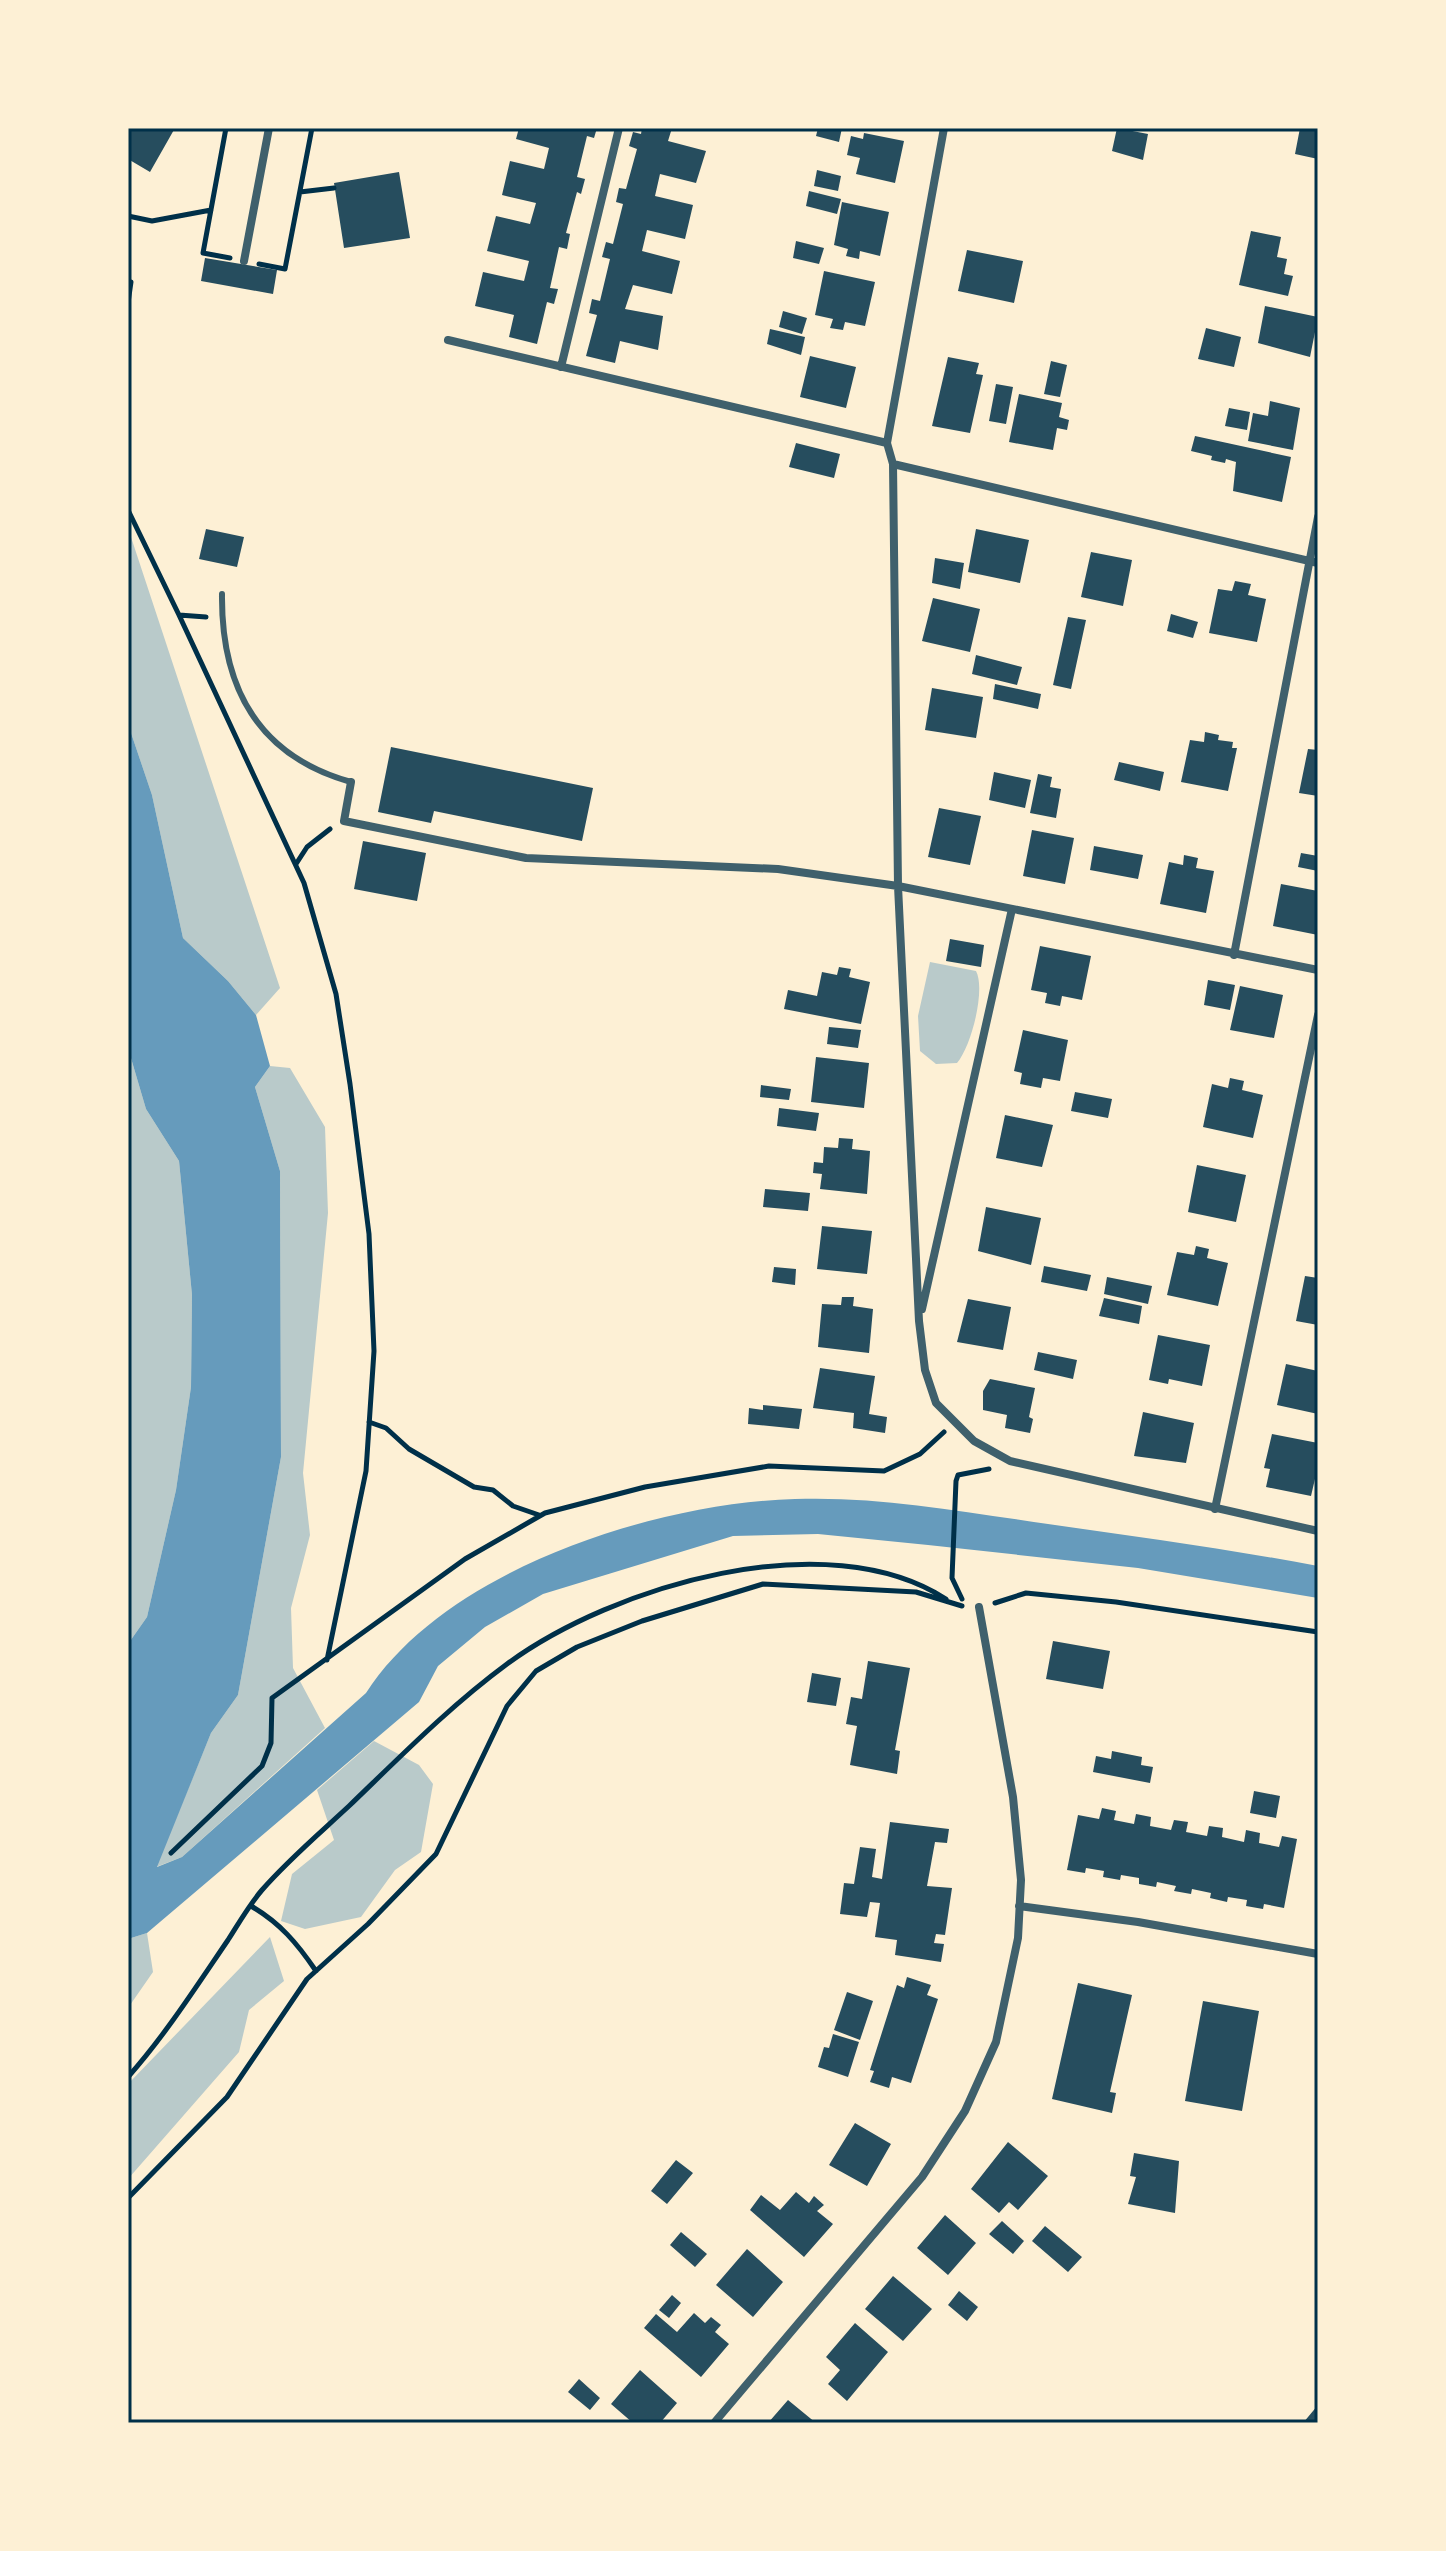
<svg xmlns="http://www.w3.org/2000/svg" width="1446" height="2551" viewBox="0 0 1446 2551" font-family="Mulish,sans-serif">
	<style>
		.green { fill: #b9caca }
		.water { fill: #669bbc }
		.building { fill: #264d5e }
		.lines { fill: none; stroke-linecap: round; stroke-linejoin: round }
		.path { stroke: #003049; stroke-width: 5 }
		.service { stroke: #3f606c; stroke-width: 6 }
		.minor { stroke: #3f606c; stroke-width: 8 }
		.neatline { fill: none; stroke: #003049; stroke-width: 3 }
	</style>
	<rect width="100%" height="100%" fill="#fdf0d5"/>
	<path class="green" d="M128 528 280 988 256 1015 228 981 183 938 152 795 128 724Z
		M930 962 976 971C986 990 971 1047 957 1063L936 1064 920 1051 918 1016Z
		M128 1048 146 1109 179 1161 192 1295 191 1387 176 1490 147 1617 128 1644Z
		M270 1066 290 1068 325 1127 328 1213 303 1473 310 1535 291 1608 293 1668 325 1728 182 1857 156 1867 211 1733 238 1695 281 1457 280 1171 255 1087Z
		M374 1741 419 1765 433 1784 421 1852 395 1870 361 1917 305 1929 281 1921 292 1874 334 1840 317 1790Z
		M147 1933 153 1972 128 2008V1939Z
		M270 1937 284 1981 249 2010 239 2052 128 2179V2084Z"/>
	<path class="water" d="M128 724 152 795 183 938 228 981 256 1015 270 1066 255 1087 280 1171 281 1457 238 1695 211 1733 157 1867 182 1857 366 1693C445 1570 654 1503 795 1499 879 1496 965 1512 1048 1524 1138 1537 1229 1549 1318 1566V1598L1138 1568 928 1545 818 1534 733 1536 543 1594 485 1627 438 1666 419 1702 147 1933 128 1939V1644L147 1617 176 1490 191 1387 192 1295 179 1161 146 1109 128 1048Z"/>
	<path class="building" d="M128 128H175L150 172 128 159Z
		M519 128H597L594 138 587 136 577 177 585 179 581 194 577 192 566 233 570 234 567 249 559 247 550 288 558 289 554 304 547 302 537 344 509 337 514 315 475 306 483 272 524 281 529 261 487 251 496 216 530 224 536 203 502 195 510 161 544 169 549 148 516 139Z
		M642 128H672L668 141 706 151 696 183 660 174 655 196 693 205 685 239 647 230 642 251 680 261 672 294 633 285 625 309 663 316 658 350 620 341 615 363 586 356 597 315 589 313 592 299 600 301 610 259 602 257 606 242 613 244 623 204 616 202 619 188 626 189 637 149 629 146 633 132 641 134Z
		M818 128H842L839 142 816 136Z
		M1117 128 1148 134 1143 160 1112 151Z
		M1300 128H1318V159L1295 154Z
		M864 133 904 141 895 183 856 174 860 158 847 155 851 136 863 139Z
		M817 170 841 176 838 191 814 186Z
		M399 172 410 238 344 248 334 183Z
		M809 191 841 199 837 214 806 206Z
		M842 202 889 212 880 256 860 251 859 259 846 256 848 249 834 245Z
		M1251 231 1281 237 1277 257 1287 259 1284 274 1293 276 1288 296 1239 285Z
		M796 241 824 248 819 264 793 258Z
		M967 250 1023 261 1014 303 958 291Z
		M205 258 277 270 273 294 201 281Z
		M824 271 875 282 865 326 845 322 843 330 830 328 833 319 815 315Z
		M1265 306 1318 317 1310 357 1258 343Z
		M783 311 807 318 802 334 779 327Z
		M1206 328 1241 337 1234 367 1198 359Z
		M770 329 805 337 801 355 767 344Z
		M810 356 856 367 846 408 800 397Z
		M948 357 979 363 976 374 983 375 970 433 932 426Z
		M1051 361 1067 365 1060 397 1044 394Z
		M996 384 1013 387 1006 424 989 421Z
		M1019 394 1062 403 1059 417 1069 420 1067 430 1057 428 1053 450 1009 442Z
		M1270 401 1300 408 1293 450 1248 441 1253 413 1268 416Z
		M1229 408 1250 412 1247 430 1225 426Z
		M1195 436 1291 457 1282 502 1233 491 1236 462 1226 459 1225 463 1211 460 1212 456 1191 451Z
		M796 443 840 454 834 478 789 467Z
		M206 529 244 537 237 567 199 559Z
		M976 529 1029 540 1020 583 968 572Z
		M1091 552 1132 560 1123 606 1081 597Z
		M935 558 964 563 960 589 932 583Z
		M1235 581 1251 584 1248 595 1266 599 1257 642 1209 633 1218 589 1232 591Z
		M933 598 980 609 970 652 922 641Z
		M1171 614 1198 622 1193 638 1167 631Z
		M1068 617 1086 620 1071 689 1053 685Z
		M976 655 1022 667 1017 685 972 674Z
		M995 684 1041 694 1038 709 993 699Z
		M932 688 983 697 976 738 925 730Z
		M1205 732 1219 735 1218 740 1233 742 1232 748H1237L1228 791 1181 782 1190 740 1204 742Z
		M391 747 593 788 582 841 434 811 431 823 378 812Z
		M1308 749 1318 750V796L1299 793Z
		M1119 762 1164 772 1160 791 1114 780Z
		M994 772 1031 780 1025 808 989 800Z
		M1038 774 1052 777 1050 787 1061 789 1056 818 1030 813Z
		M939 808 981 816 970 865 928 857Z
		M1032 830 1074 838 1065 884 1023 876Z
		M363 841 426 853 417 901 354 889Z
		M1094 846 1143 855 1138 879 1090 870Z
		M1301 853 1318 856V871L1298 867Z
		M1184 855 1198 858 1196 868 1214 871 1206 913 1160 904 1169 862 1183 865Z
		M1281 884 1318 891V935L1273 926Z
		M950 939 984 945 981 967 946 961Z
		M1040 946 1091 956 1082 1000 1062 996 1060 1006 1045 1003 1047 993 1031 990Z
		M839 967 851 969 849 977 870 982 861 1024 784 1009 788 990 817 996 822 972 837 975Z
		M1208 980 1235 985 1230 1010 1204 1005Z
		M1240 986 1283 995 1274 1038 1230 1030Z
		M829 1027 861 1030 858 1048 827 1044Z
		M1023 1030 1068 1040 1060 1081 1043 1078 1041 1088 1020 1084 1022 1073 1014 1071Z
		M816 1057 869 1063 864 1108 811 1102Z
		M1230 1078 1244 1081 1242 1090 1263 1095 1253 1138 1203 1127 1212 1084 1228 1088Z
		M761 1085 791 1089 789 1100 760 1097Z
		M1075 1092 1112 1099 1108 1118 1071 1111Z
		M779 1108 819 1113 816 1131 777 1126Z
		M1005 1115 1053 1125 1042 1167 996 1158Z
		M839 1138 853 1139 852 1149 870 1151 867 1194 820 1189 822 1174 813 1173 814 1162 823 1163 824 1147 838 1148Z
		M1197 1165 1246 1175 1236 1222 1188 1212Z
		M765 1189 810 1193 808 1211 763 1207Z
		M986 1207 1041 1218 1031 1265 978 1251Z
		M822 1226 872 1231 867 1274 817 1269Z
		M1196 1246 1209 1249 1207 1258 1228 1263 1218 1306 1167 1295 1177 1252 1194 1255Z
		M1044 1266 1091 1275 1087 1291 1041 1282Z
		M774 1267 796 1269 795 1285 772 1282Z
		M1305 1276 1318 1278V1325L1296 1321Z
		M1107 1277 1152 1286 1148 1304 1104 1294Z
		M842 1297H854L853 1306 873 1309 869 1353 818 1347 822 1304 841 1305Z
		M1104 1298 1142 1306 1139 1324 1099 1316Z
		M968 1299 1011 1307 1003 1350 957 1342Z
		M1158 1335 1210 1345 1202 1386 1169 1379 1168 1384 1149 1380Z
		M1038 1352 1077 1360 1073 1379 1034 1370Z
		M1286 1364 1318 1371V1414L1277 1405Z
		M820 1368 875 1376 869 1414 887 1417 885 1433 853 1428 854 1413 813 1408Z
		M990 1379 1035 1388 1029 1417 1033 1419 1030 1433 1005 1428 1007 1415 983 1410V1391Z
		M763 1405 802 1409 799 1429 748 1424 749 1408 763 1410Z
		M1143 1412 1194 1423 1186 1463 1134 1456Z
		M1272 1434 1318 1443V1466L1311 1496 1266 1487 1270 1469 1264 1468Z
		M1053 1641 1110 1651 1103 1689 1046 1679Z
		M868 1661 910 1668 895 1750 900 1751 897 1774 850 1765 857 1726 846 1724 851 1697 862 1699Z
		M812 1673 841 1678 836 1706 807 1702Z
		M1112 1751 1142 1757 1141 1765 1153 1767 1150 1783 1093 1772 1096 1756 1111 1759Z
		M1254 1791 1280 1796 1276 1818 1250 1813Z
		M1102 1808 1116 1811 1114 1820 1134 1824 1136 1814 1151 1817 1150 1826 1171 1830 1174 1820 1188 1822 1186 1832 1207 1836 1209 1826 1223 1828 1222 1837 1244 1842 1246 1830 1260 1833 1259 1843 1279 1847 1282 1836 1297 1839 1284 1908 1264 1904 1263 1909 1246 1906 1247 1900 1228 1897 1227 1902 1210 1898 1211 1893 1192 1889 1191 1894 1174 1891 1176 1886 1157 1882 1156 1887 1139 1884V1878L1121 1875 1120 1880 1103 1877 1104 1871 1086 1868 1085 1873 1067 1870 1078 1815 1099 1819Z
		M890 1822 949 1829 947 1843 935 1842 927 1886 952 1888 945 1935 936 1934 934 1943 944 1944 941 1962 895 1955 897 1940 875 1937 880 1903 870 1902 867 1917 840 1914 844 1883 854 1884 860 1847 876 1849 872 1877 882 1879Z
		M907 1977 931 1985 927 1995 938 1999 911 2083 892 2077 889 2088 870 2082 874 2071 870 2070 897 1985 904 1988Z
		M1078 1983 1132 1995 1110 2092 1116 2093 1112 2113 1052 2099Z
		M847 1992 873 2001 860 2040 834 2030Z
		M1203 2001 1259 2011 1242 2111 1185 2101Z
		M833 2034 859 2042 848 2077 818 2067 824 2047 829 2048Z
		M855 2123 891 2144 867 2186 829 2165Z
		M1008 2142 1048 2176 1018 2210 1009 2202 999 2213 971 2189Z
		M1134 2153 1179 2161 1175 2213 1128 2204 1136 2177 1130 2176Z
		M676 2160 693 2173 667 2204 651 2191Z
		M796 2192 809 2203 814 2196 824 2205 817 2211 833 2224 804 2257 750 2210 761 2195 780 2210Z
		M945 2215 976 2243 948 2275 917 2248Z
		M1002 2221 1024 2241 1013 2254 989 2234Z
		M1045 2226 1082 2257 1068 2272 1032 2241Z
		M681 2232 707 2254 695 2267 670 2245Z
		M747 2249 783 2282 753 2317 716 2285Z
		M893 2276 932 2309 903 2341 865 2309Z
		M959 2291 978 2307 967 2321 948 2305Z
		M672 2295 681 2303 669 2318 659 2310Z
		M694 2313 705 2323 711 2317 721 2325 715 2332 729 2344 701 2377 644 2328 656 2314 677 2332Z
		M855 2323 888 2352 847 2401 828 2384 840 2370 826 2357Z
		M640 2370 677 2403 660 2423H633L611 2404Z
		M579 2379 600 2398 590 2410 568 2392Z
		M788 2400 816 2423H768Z
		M1318 2405V2423H1303Z"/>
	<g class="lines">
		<path class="path" d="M226 128 203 253 230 258
			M300 192 334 188
			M128 216 152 221 211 210
			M259 264 285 269 312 128
			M128 303 131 282
			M128 510 179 615
			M206 617 179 615 304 883 336 994 350 1084 369 1234 374 1351 366 1471 327 1660
			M296 864 307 847 330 829
			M369 1422 386 1428 409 1449 474 1487 493 1490 513 1506 539 1515
			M962 1599 952 1578 956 1481 958 1475 989 1469
			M995 1603 1026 1593 1116 1602 1318 1632
			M171 1853 262 1766 271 1743 272 1698 465 1559 545 1513 645 1487 769 1466 884 1471 920 1454 944 1432
			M251 1906C280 1923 297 1943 316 1971
			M128 2077C166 2034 196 1987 228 1940 239 1923 249 1905 262 1890 288 1860 320 1833 349 1806 400 1757 450 1706 507 1664 613 1586 827 1522 946 1599
			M128 2198 227 2097 307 1979 368 1924 436 1854 507 1706 536 1671 577 1647 642 1621 763 1584 916 1592 962 1606"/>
		<path class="service" d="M222 594C221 687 258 756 351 782"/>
		<path class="minor" d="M244 261 269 128
			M448 340 887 443 893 464 1318 563
			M561 367 619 128
			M887 443 944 128
			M893 464 898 886 919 1321 925 1370 936 1403 974 1441 1010 1461 1318 1531
			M351 782 344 821 526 858 778 869 898 886 1318 970
			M1234 955 1318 517
			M922 1309 1012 909
			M1215 1509 1318 1015
			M1019 1906 1138 1922 1318 1954
			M714 2423 922 2177 965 2111 996 2042 1018 1938 1021 1880 1013 1797 979 1607"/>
	</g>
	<rect width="1446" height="2551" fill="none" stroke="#fdf0d5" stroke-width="260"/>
	<rect x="130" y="130" width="1186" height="2291" class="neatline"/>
</svg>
